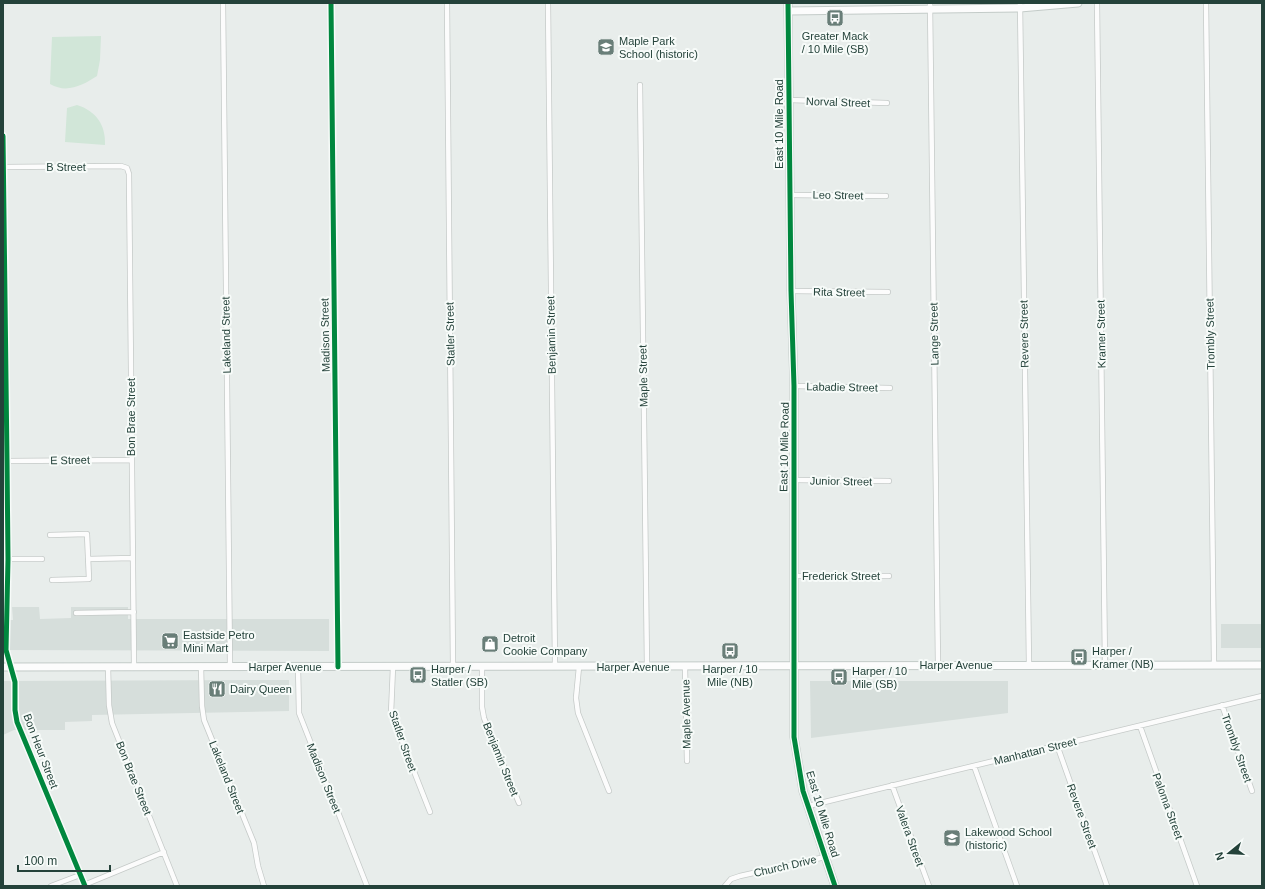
<svg xmlns="http://www.w3.org/2000/svg" width="1265" height="889" viewBox="0 0 1265 889" font-family="Arial,sans-serif">
	<style>
		.built { fill: #d6dedb }
		.green { fill: #d1e6d8 }
		.lines { fill: none; stroke-linecap: round; stroke-linejoin: round }
		.street-casing { stroke: #c5cac8; stroke-width: 6 }
		.secondary-casing { stroke: #c3cbc8; stroke-width: 9 }
		.street { stroke: #fcfcfc; stroke-width: 4.5 }
		.secondary { stroke: #fcfcfc; stroke-width: 7 }
		.cycleway-casing { stroke: #f7fbf9; stroke-width: 8 }
		.cycleway { stroke: #00873e; stroke-width: 5 }
		.labels { text-anchor: middle; stroke-width: 4; stroke-linejoin: round; paint-order: stroke }
		.poi-label { font-size: 11px; fill: #24423a; stroke: #f7fbf9; text-anchor: start }
		.street-label { font-size: 11px; fill: #24423a; stroke: #f7fbf9 }
	</style>
	<rect width="100%" height="100%" fill="#e8edeb"/>
	<path class="built" d="M12 607H39L40 619 71 618V607H128V619H329V651L3 650V620H13Z
		M1221 624H1262V648H1221Z
		M289 680V711L92 715V721L65 722V730H14L3 735V681Z
		M810 681H1008V713L811 738Z"/>
	<path class="green" d="M101 36 100 60 97 76C83 85 67 94 50 84L52 37Z
		M77 105C96 111 106 125 105 145L65 142 67 108Z"/>
	<g class="lines">
		<defs>
			<path id="street" d="M223 3 230 666
				M331 3 338 667
				M447 3 453 666
				M548 3 555 666
				M930 3 938 665
				M1020 3 1029 665
				M1097 3 1105 665
				M1206 3 1214 664
				M640 85 647 667
				M789 100 887 103
				M3 136 7 461 8 559 6 650 15 682V710L17 722 85 886
				M4 167 121 166 127 168 129 174 134 666
				M789 195 886 196
				M791 291 888 292
				M794 386 890 388
				M7 461 132 460
				M793 480 889 481
				M50 535 87 534 89 579 52 580
				M8 559H42
				M88 559 133 558
				M793 576H889
				M76 613 134 612
				M201 666 202 706 204 720 254 843 258 866 264 886
				M482 666V707L484 718 519 803
				M108 667 109 705 112 723 177 886
				M298 667 299 713 367 886
				M393 667 391 713 430 812
				M579 667 576 698 578 713 609 791
				M685 667 687 761
				M1222 705 1252 791
				M1140 726 1197 886
				M1057 745 1107 886
				M974 766 1017 886
				M892 785 929 886
				M808 806 1262 696
				M84 885 164 852
				M51 886 80 875
				M725 886 731 879 740 876 825 857"/>
			<path id="secondary" d="M788 3 791 291 794 386V737L803 791 835 886
				M788 11 1020 8 1078 3
				M3 667 1262 665"/>
		</defs>
		<use href="#street" class="street-casing"/>
		<use href="#secondary" class="secondary-casing"/>
		<use href="#street" class="street"/>
		<use href="#secondary" class="secondary"/>
		<defs>
			<path id="cycleway" d="M331 3 338 667
				M788 3 791 291 794 386V737L803 791 835 886
				M3 136 7 461 8 559 6 650 15 682V710L17 722 85 886"/>
		</defs>
		<use href="#cycleway" class="cycleway-casing"/>
		<use href="#cycleway" class="cycleway"/>
	</g>
	<defs>
		<symbol id="bus-square" viewBox="-11 -11 22 22"><rect x="-9" y="-9" width="18" height="18" rx="4" fill="#697e78" stroke="#f7fbf9"/><path d="M-5-6H5V4H4V6H2V4H-2V6H-4V4H-5ZM-3.5-4V0h7V-4ZM-3.5 1.2v1.5H-2V1.2ZM2 1.2v1.5H3.5V1.2Z" fill="#fff"/></symbol>
		<symbol id="school-square" viewBox="-11 -11 22 22"><rect x="-9" y="-9" width="18" height="18" rx="4" fill="#697e78" stroke="#f7fbf9"/><path d="M0-5L7-2L0 1L-7-2ZM-4 1L0 2.5L4 1V4Q0 6-4 4Z" fill="#fff"/></symbol>
		<symbol id="supermarket-square" viewBox="-11 -11 22 22"><rect x="-9" y="-9" width="18" height="18" rx="4" fill="#697e78" stroke="#f7fbf9"/><path d="M-6-5.5h2.5l.6 2H6L4.5 2H-2.5L-4.4-4H-6ZM-1.5 3.2a1.3 1.3 0 1 0 .1 0ZM3 3.2a1.3 1.3 0 1 0 .1 0Z" fill="#fff"/></symbol>
		<symbol id="shop-square" viewBox="-11 -11 22 22"><rect x="-9" y="-9" width="18" height="18" rx="4" fill="#697e78" stroke="#f7fbf9"/><path d="M-5-2.5h2.3a2.7 3.5 0 0 1 5.4 0H5L5.5 6h-11ZM-1.5-2.5h3a1.5 2.3 0 0 0-3 0Z" fill="#fff"/></symbol>
		<symbol id="restaurant-square" viewBox="-11 -11 22 22"><rect x="-9" y="-9" width="18" height="18" rx="4" fill="#697e78" stroke="#f7fbf9"/><path d="M-5-6h1v4h1v-4h1v4h1v-4h1v5L-1.5 .5V6h-2V.5L-5-1ZM5-6V6H3V1.5H1.5Q1.5-4 5-6Z" fill="#fff"/></symbol>
	</defs>
	<g fill-rule="evenodd">
		<use href="#bus-square" x="825" y="8" width="20" height="20"/>
		<use href="#school-square" x="596" y="37" width="20" height="20"/>
		<use href="#supermarket-square" x="160" y="631" width="20" height="20"/>
		<use href="#shop-square" x="480" y="634" width="20" height="20"/>
		<use href="#bus-square" x="720" y="641" width="20" height="20"/>
		<use href="#bus-square" x="1069" y="647" width="20" height="20"/>
		<use href="#bus-square" x="408" y="665" width="20" height="20"/>
		<use href="#bus-square" x="829" y="667" width="20" height="20"/>
		<use href="#restaurant-square" x="207" y="679" width="20" height="20"/>
		<use href="#school-square" x="942" y="828" width="20" height="20"/>
	</g>
	<g class="labels">
		<g class="poi-label">
			<text x="835" y="40" text-anchor="middle">Greater Mack<tspan x="835" dy="13">/ 10 Mile (SB)</tspan></text>
			<text x="619" y="45">Maple Park<tspan x="619" dy="13">School (historic)</tspan></text>
			<text x="183" y="639">Eastside Petro<tspan x="183" dy="13">Mini Mart</tspan></text>
			<text x="503" y="642">Detroit<tspan x="503" dy="13">Cookie Company</tspan></text>
			<text x="1092" y="655">Harper /<tspan x="1092" dy="13">Kramer (NB)</tspan></text>
			<text x="431" y="673">Harper /<tspan x="431" dy="13">Statler (SB)</tspan></text>
			<text x="730" y="673" text-anchor="middle">Harper / 10<tspan x="730" dy="13">Mile (NB)</tspan></text>
			<text x="852" y="675">Harper / 10<tspan x="852" dy="13">Mile (SB)</tspan></text>
			<text x="230" y="693">Dairy Queen</text>
			<text x="965" y="836">Lakewood School<tspan x="965" dy="13">(historic)</tspan></text>
		</g>
		<g class="street-label">
			<text transform="translate(838 102) rotate(2)" y="4">Norval Street</text>
			<text transform="translate(779 124) rotate(-90)" y="4">East 10 Mile Road</text>
			<text x="66" y="171">B Street</text>
			<text transform="translate(838 195) rotate(1)" y="4">Leo Street</text>
			<text transform="translate(839 292) rotate(1)" y="4">Rita Street</text>
			<text transform="translate(450 334) rotate(-91)" y="4">Statler Street</text>
			<text transform="translate(934 334) rotate(-91)" y="4">Lange Street</text>
			<text transform="translate(1024 334) rotate(-91)" y="4">Revere Street</text>
			<text transform="translate(1101 334) rotate(-91)" y="4">Kramer Street</text>
			<text transform="translate(1210 334) rotate(-91)" y="4">Trombly Street</text>
			<text transform="translate(226 335) rotate(-91)" y="4">Lakeland Street</text>
			<text transform="translate(325 335) rotate(-91)" y="4">Madison Street</text>
			<text transform="translate(551 335) rotate(-91)" y="4">Benjamin Street</text>
			<text transform="translate(643 376) rotate(-91)" y="4">Maple Street</text>
			<text transform="translate(842 387) rotate(1)" y="4">Labadie Street</text>
			<text transform="translate(131 417) rotate(-90)" y="4">Bon Brae Street</text>
			<text transform="translate(784 447) rotate(-89)" y="4">East 10 Mile Road</text>
			<text transform="translate(70 460) rotate(-1)" y="4">E Street</text>
			<text transform="translate(841 481) rotate(1)" y="4">Junior Street</text>
			<text x="841" y="580">Frederick Street</text>
			<text x="956" y="669">Harper Avenue</text>
			<text x="285" y="671">Harper Avenue</text>
			<text x="633" y="671">Harper Avenue</text>
			<text transform="translate(686 714) rotate(-91)" y="4">Maple Avenue</text>
			<text transform="translate(403 741) rotate(71)" y="4">Statler Street</text>
			<text transform="translate(1237 748) rotate(71)" y="4">Trombly Street</text>
			<text transform="translate(41 751) rotate(69)" y="4">Bon Heur Street</text>
			<text transform="translate(1035 751) rotate(-14)" y="4">Manhattan Street</text>
			<text transform="translate(501 759) rotate(68)" y="4">Benjamin Street</text>
			<text transform="translate(227 777) rotate(68)" y="4">Lakeland Street</text>
			<text transform="translate(134 778) rotate(68)" y="4">Bon Brae Street</text>
			<text transform="translate(324 778) rotate(68)" y="4">Madison Street</text>
			<text transform="translate(1168 806) rotate(70)" y="4">Paloma Street</text>
			<text transform="translate(823 814) rotate(73)" y="4">East 10 Mile Road</text>
			<text transform="translate(1082 816) rotate(70)" y="4">Revere Street</text>
			<text transform="translate(910 836) rotate(70)" y="4">Valera Street</text>
			<text transform="translate(785 866) rotate(-13)" y="4">Church Drive</text>
		</g>
	</g>
	<rect width="1265" height="889" fill="none" stroke="#24423a" stroke-width="8"/>
	<g transform="translate(1229 853) rotate(252)" stroke="#f7fbf9" stroke-width="3" paint-order="stroke">
	<path d="M0-3L7 15L0 10L-7 15Z" fill="#24423a"/>
	<text y="-6" font-size="11" font-weight="bold" text-anchor="middle" fill="#24423a">N</text>
	</g>
	<path d="M18 865v6h92v-6" fill="none" stroke="#24423a" stroke-width="2"/>
	<text x="24" y="865" font-size="12" fill="#24423a" stroke="#f7fbf9" stroke-width="3" paint-order="stroke">100 m</text>
</svg>
